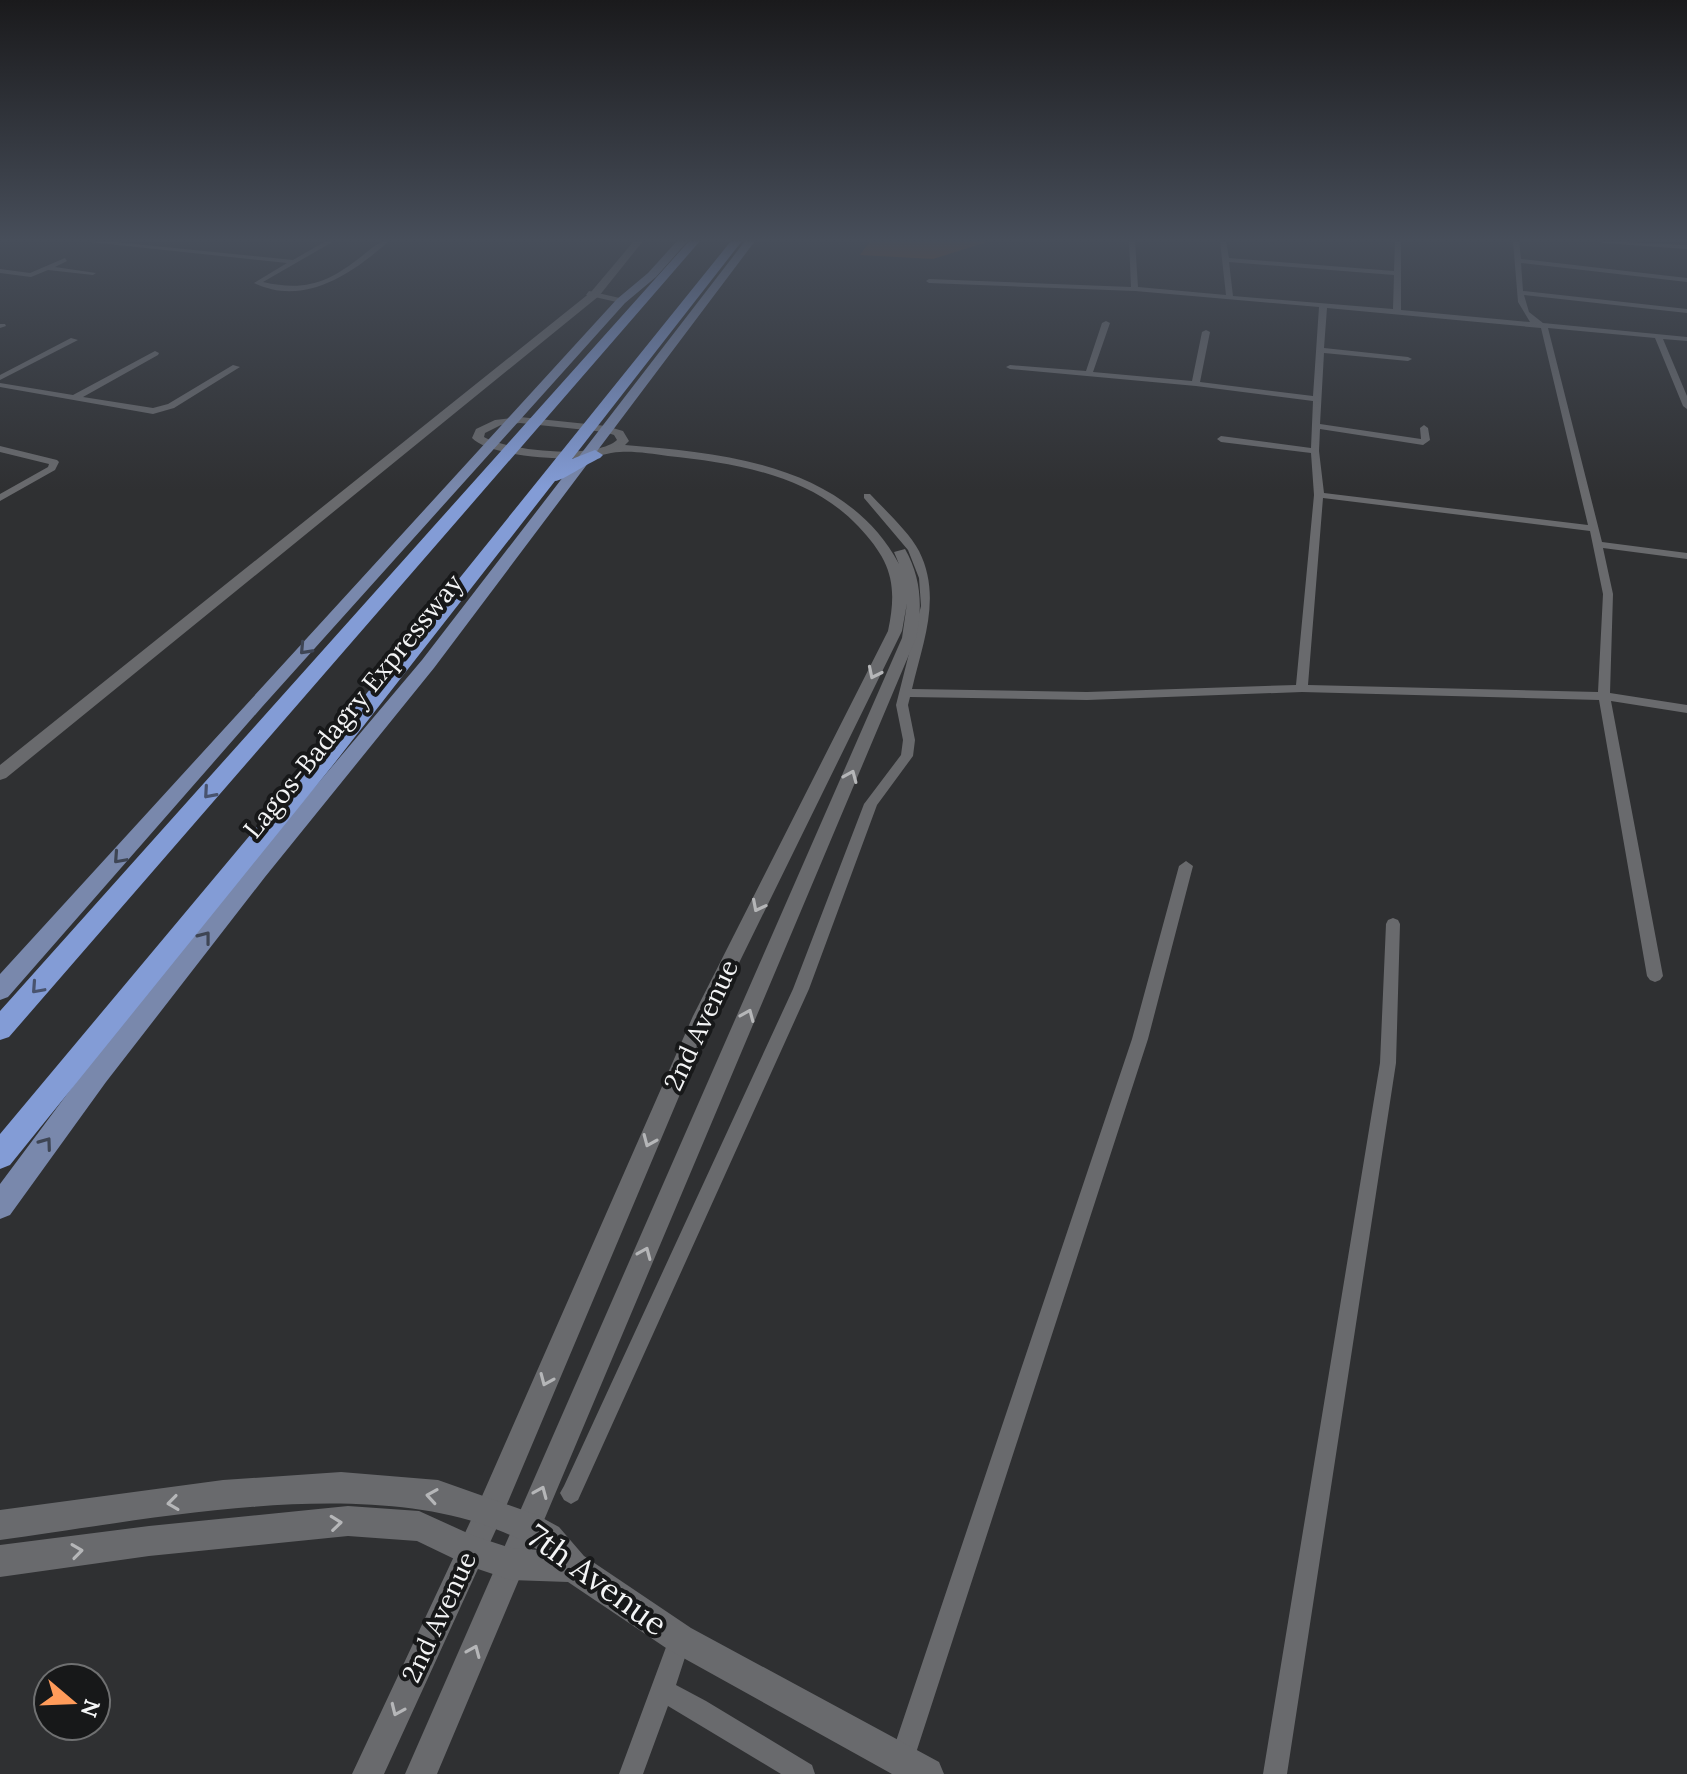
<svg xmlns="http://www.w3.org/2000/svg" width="1687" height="1774" viewBox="0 0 1687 1774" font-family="Lora,serif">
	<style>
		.green { fill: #6f3e1d }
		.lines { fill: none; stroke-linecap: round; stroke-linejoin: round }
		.minor { fill: #696a6d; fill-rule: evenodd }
		.tertiary { fill: #696a6d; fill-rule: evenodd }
		.secondary { fill: #696a6d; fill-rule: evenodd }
		.primary { fill: #7988ac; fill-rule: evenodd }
		.motorway { fill: #839cd6; fill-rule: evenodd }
		.oneway { stroke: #3e4554 }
		.oneway2 { stroke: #b5b6b8 }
		.oneway3 { stroke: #48536e }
		.labels { text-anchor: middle; stroke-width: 8; stroke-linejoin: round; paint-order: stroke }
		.street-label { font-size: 26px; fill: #f3f4f5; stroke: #171819 }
		.near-street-label { font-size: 32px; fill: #f3f4f5; stroke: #171819 }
	</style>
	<rect width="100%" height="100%" fill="#2f3032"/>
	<path class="green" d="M870 241H990L933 259 860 255Z"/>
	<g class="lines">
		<path class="minor" d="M80 241H105L293 260 326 241H334L263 282C306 292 329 282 362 256 371 249 378 241 389 241 352 274 304 307 254 283L287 263Z
			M1129 241H1135L1138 287 1226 295 1220 241H1226L1229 258 1394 271 1395 241H1401V310L1530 322 1518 302 1513 241H1519L1521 259 1687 278V282L1521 263 1523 291 1687 309V313L1524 295 1529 312 1543 323 1687 337V341L1663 339 1687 396V409L1683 406 1655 338 1548 328 1602 542 1687 553V559L1603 548 1613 594 1610 693 1687 705V713L1611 701 1663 976 1660 980 1655 982 1650 980 1647 976 1599 700 1302 692 1087 700 910 697 908 705 915 740 913 756 877 805 809 989 578 1500 571 1504 564 1500 560 1493 564 1486 793 989 864 804 901 755 903 740 896 705 921 606 919 578 908 550 864 498V494H870C885 510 909 532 919 551 942 597 923 642 912 689L1087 692 1296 685 1314 495 1311 453 1221 442 1217 439 1221 436 1311 448 1313 401 1196 386 1010 369 1006 367 1010 365 1086 371 1102 323 1106 321 1110 323 1093 372 1192 381 1202 332 1206 330 1210 332 1200 382 1313 396 1319 307 1135 291 929 283 926 281 929 279 1131 287ZM1229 262 1394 275 1393 309 1233 296ZM1327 308 1541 328 1588 525 1324 493 1319 451 1320 429 1423 445 1430 440 1428 428 1424 425 1420 428 1421 439 1320 424 1324 353 1408 361 1412 359 1408 357 1324 348ZM1323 498 1590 531 1603 594 1598 692 1308 685Z
			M1600 241 1687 245V249L1603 243Z
			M65 258 67 261 55 267 96 273 93 275 48 270 31 277 0 273V269L30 273Z
			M589 291 624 299 625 301 621 303 586 295Z
			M0 324H5L6 326 0 328Z
			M71 338 78 340 0 380V375Z
			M155 351 159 353 158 355 83 397 153 408 168 404 233 365 240 367 174 408 153 414 0 387V383L73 395Z
			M0 446 57 460 59 462 55 470 0 501V494L48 467 49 464 0 452Z
			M1186 861 1193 866 1148 1039 914 1759 911 1768 902 1771 893 1768 890 1759 1132 1039 1179 866Z
			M1393 918 1398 920 1400 924 1396 1063 1287 1774H1263L1380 1063 1386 924 1388 920Z
			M680 1628 688 1631 691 1639 676 1685 706 1701 812 1765 815 1774H781L668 1706 643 1774H619L672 1631Z"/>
		<path class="tertiary" d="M520 417 606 426 623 431 629 441 625 445C725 453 846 465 899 564L894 552 905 549C921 577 923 607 916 638L437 1774H405L902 638 907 603 902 631 713 1016 499 1523 384 1774H352L479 1503 693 1016 888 631C898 584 891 561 858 526 810 475 735 463 668 456 653 454 635 451 620 452 608 452 596 458 584 458 559 460 489 456 472 438L476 429 495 420ZM520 423 605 432 614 435 617 440C595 460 508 451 484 437L485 433 501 425Z"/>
		<path class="secondary" d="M634 241H643L599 296 6 778 0 780V765L591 292Z
			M341 1472 438 1480 537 1515 559 1527 584 1556 691 1628 939 1762 944 1774H892L669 1650 568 1582 511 1580 469 1566 417 1541 348 1536 149 1556 0 1577V1545L149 1526 348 1506 419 1511 474 1536 511 1548 538 1550C401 1464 153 1520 0 1540V1510L223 1480Z"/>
		<path class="primary" d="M677 241H688L656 277 625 303 262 707 8 997 0 1000V974L617 299 648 273Z
			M745 241H755L434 668 265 877 106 1082 10 1215 0 1219V1184L88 1066 249 865 422 660Z"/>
		<path class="motorway" d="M689 241H700L9 1037 0 1040V1011Z
			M731 241H742L572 459 595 450 603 455 600 458C588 463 564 480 555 481L333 765 10 1165 0 1169V1134L317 755Z"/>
	</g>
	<defs><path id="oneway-chevron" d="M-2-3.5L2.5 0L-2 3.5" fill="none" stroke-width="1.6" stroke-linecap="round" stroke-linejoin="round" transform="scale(2)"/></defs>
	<g class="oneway">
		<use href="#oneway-chevron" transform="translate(305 649) rotate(133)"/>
		<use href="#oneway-chevron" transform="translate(119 858) rotate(132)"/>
		<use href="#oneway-chevron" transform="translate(205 937) rotate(-52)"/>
		<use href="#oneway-chevron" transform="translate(46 1143) rotate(-54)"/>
	</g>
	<g class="oneway2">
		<use href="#oneway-chevron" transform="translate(874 673) rotate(116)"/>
		<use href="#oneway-chevron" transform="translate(851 776) rotate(-67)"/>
		<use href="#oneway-chevron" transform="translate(758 906) rotate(117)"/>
		<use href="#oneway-chevron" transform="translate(748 1015) rotate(-67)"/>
		<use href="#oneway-chevron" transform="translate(649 1141) rotate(113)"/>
		<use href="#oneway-chevron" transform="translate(645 1253) rotate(-67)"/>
		<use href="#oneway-chevron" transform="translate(546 1380) rotate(113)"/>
		<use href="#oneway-chevron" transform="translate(541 1492) rotate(-67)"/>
		<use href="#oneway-chevron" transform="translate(432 1496) rotate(-171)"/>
		<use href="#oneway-chevron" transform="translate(173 1503) rotate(172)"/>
		<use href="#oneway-chevron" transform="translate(336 1523) rotate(-6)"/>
		<use href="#oneway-chevron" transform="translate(77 1551) rotate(-8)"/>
		<use href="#oneway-chevron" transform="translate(474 1651) rotate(-67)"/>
		<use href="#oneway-chevron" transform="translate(397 1710) rotate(114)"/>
	</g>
	<g class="oneway3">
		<use href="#oneway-chevron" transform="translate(209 793) rotate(131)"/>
		<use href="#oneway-chevron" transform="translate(37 988) rotate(132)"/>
	</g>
	<linearGradient id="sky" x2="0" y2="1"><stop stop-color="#1a1a1c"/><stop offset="0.49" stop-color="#474e5a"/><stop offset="1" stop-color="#474e5a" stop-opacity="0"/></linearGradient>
	<rect width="1687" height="490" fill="url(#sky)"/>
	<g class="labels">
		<g class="street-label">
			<text transform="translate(353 706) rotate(-51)" y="9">Lagos-Badagry Expressway</text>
			<text transform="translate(701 1025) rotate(-65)" y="9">2nd Avenue</text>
			<text transform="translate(439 1617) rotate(-65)" y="9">2nd Avenue</text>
		</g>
		<g class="near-street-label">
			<text transform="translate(597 1580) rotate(36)" y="11">7th Avenue</text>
		</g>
	</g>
	<g transform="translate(72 1702) rotate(109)"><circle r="38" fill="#171819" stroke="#6f7071" stroke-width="2"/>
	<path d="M0-6L14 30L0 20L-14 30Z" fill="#ff9b5a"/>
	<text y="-12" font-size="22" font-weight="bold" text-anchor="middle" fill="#f3f4f5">N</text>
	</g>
</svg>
